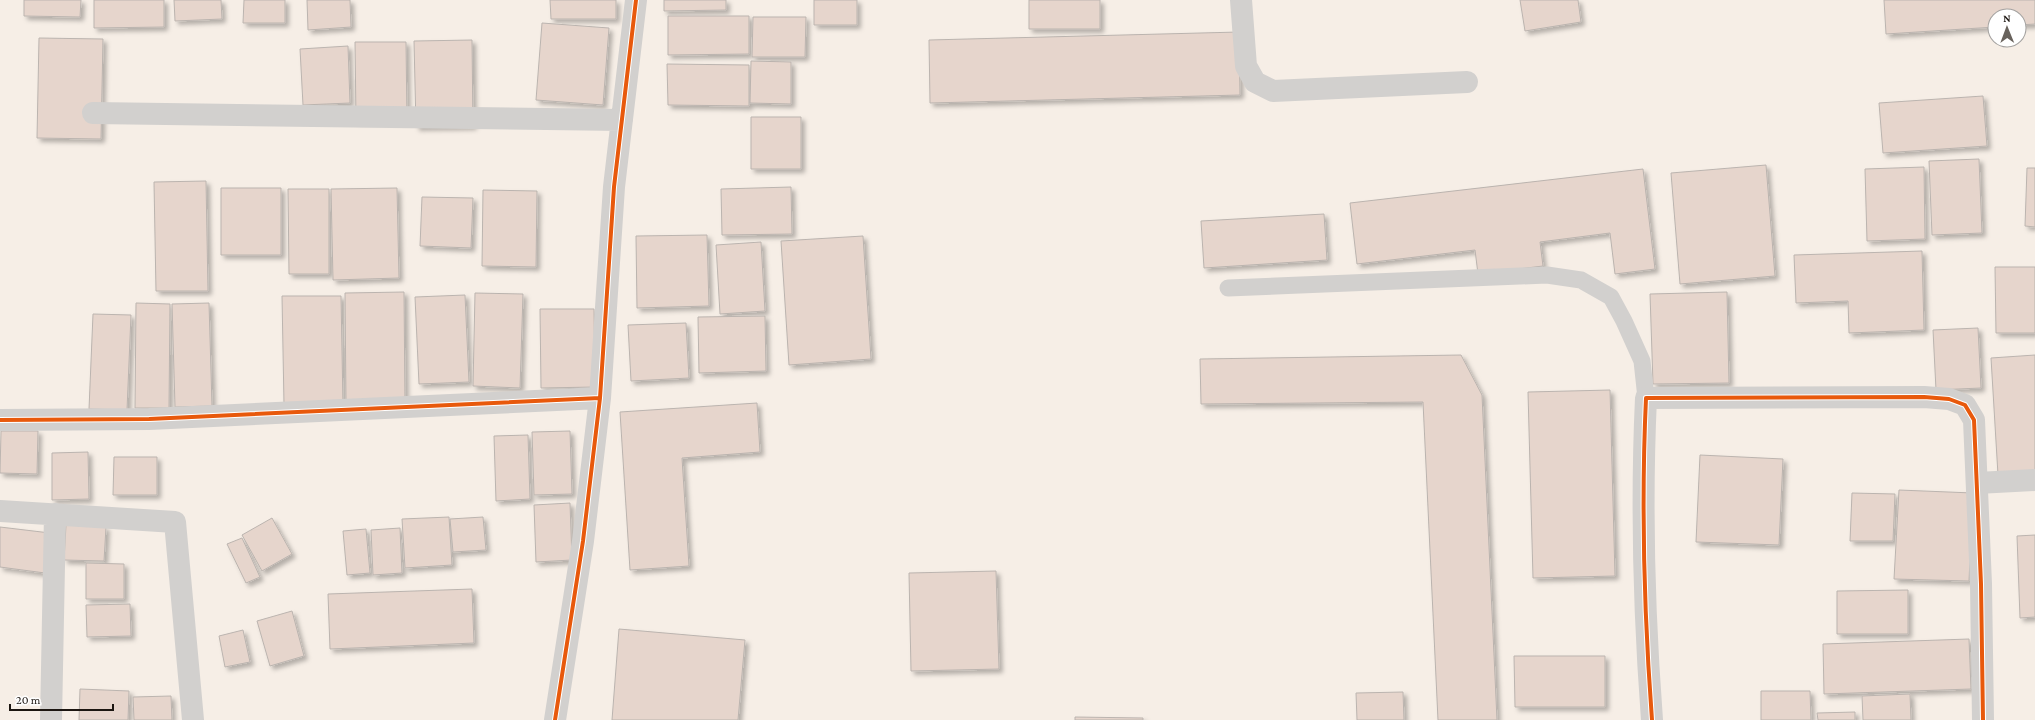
<svg xmlns="http://www.w3.org/2000/svg" width="2035" height="720" viewBox="0 0 2035 720" font-family="'Crimson Pro',serif">
	<style>
		.building { fill: #e6d5cc; stroke: #bbb4af; filter: url(#shadow) }
		.lines { fill: none; stroke-linecap: round; stroke-linejoin: round }
		.lane { stroke: #d2d0ce; stroke-width: 17 }
		.street { stroke: #d2d0ce; stroke-width: 22 }
		.cycleway-casing { stroke: #fff; stroke-width: 6 }
		.cycleway { stroke: #e8590c; stroke-width: 4 }
	</style>
	<defs>
		<filter id="shadow"><feDropShadow dx="3.5" dy="3.5" stdDeviation="2" flood-color="#0004"/></filter>
	</defs>
	<rect width="100%" height="100%" fill="#f6eee6"/>
	<path class="building" d="M24 0H81L80 17 24 16Z
		M94 0H164V27L94 28Z
		M174 0H221L222 19 175 21Z
		M244 0H285V23H243Z
		M307 0H350L351 27 308 30Z
		M550 0H616V19H551Z
		M664 0H726V10L664 11Z
		M814 0H857V25H814Z
		M1029 0H1100V29H1029Z
		M1520 0H1578L1581 22 1525 31Z
		M1884 0H2035V24L2019 25V16H1995V27L1886 34Z
		M668 16H749V54L668 55Z
		M753 17H806L805 57H752Z
		M542 23 609 28 603 105 536 100Z
		M1239 32 1240 95 930 103 929 40Z
		M39 38 103 39 101 139 37 138Z
		M472 40 473 126 416 127 414 41Z
		M355 42H406L407 120H356Z
		M348 46 350 103 303 105 300 49Z
		M751 61 791 62V104L750 103Z
		M667 64 749 65V106L668 105Z
		M1983 96 1987 146 1883 153 1879 103Z
		M751 117H801V169H751Z
		M1979 159 1982 233 1932 235 1929 161Z
		M1766 165 1775 276 1680 284 1671 173Z
		M1924 167 1925 239 1867 241 1865 169Z
		M2027 168H2035V227L2025 226Z
		M1643 169 1655 269 1615 274 1610 233 1540 242 1543 266 1478 274 1475 250 1357 264 1350 203Z
		M206 181 208 291H156L154 182Z
		M791 187 792 234 722 235 721 189Z
		M221 188H281V255H221Z
		M397 188 399 278 333 280 331 189Z
		M288 189H329V274H289Z
		M483 190 537 191 536 267 482 266Z
		M422 197 473 198 471 248 420 246Z
		M1324 214 1327 260 1204 268 1201 221Z
		M707 235 709 306 637 308 636 236Z
		M863 236 871 359 789 365 781 241Z
		M761 242 765 311 720 314 716 245Z
		M1922 251 1924 330 1849 333 1848 301 1796 303 1794 255Z
		M1995 267H2035V333H1996Z
		M404 292 405 403 346 404 345 293Z
		M1727 292 1729 383 1653 384 1650 294Z
		M475 293 523 294 520 388 473 386Z
		M465 295 469 382 419 384 415 297Z
		M282 296H341L343 405H284Z
		M136 303 170 304 169 408H135Z
		M209 303 212 406 175 407 172 304Z
		M540 309H594L595 387 541 388Z
		M93 314 131 315 127 410 89 409Z
		M765 316 766 371 699 373 698 317Z
		M686 323 689 378 631 381 628 325Z
		M1978 328 1981 388 1936 390 1933 330Z
		M1461 355 1482 395 1497 720H1438L1423 402 1201 404 1200 359Z
		M2035 355V473L1998 475 1991 358Z
		M1610 390 1615 576 1533 578 1528 392Z
		M757 403 760 452 682 458 689 566 630 570 620 412Z
		M1 431H38L37 474 0 473Z
		M570 431 572 494 534 495 532 432Z
		M528 435 530 499 496 501 494 436Z
		M88 452 89 499 52 500V453Z
		M1700 455 1783 459 1779 545 1696 542Z
		M114 457H157V495H113Z
		M1899 490 1973 493 1969 581 1894 579Z
		M1852 493 1895 494 1893 541H1850Z
		M570 503 572 560 536 562 534 505Z
		M449 517 452 565 405 568 402 519Z
		M483 517 486 550 453 552 450 519Z
		M272 518 292 554 262 571 242 535Z
		M66 525 106 527 104 561 64 560Z
		M0 527 50 533 45 573 0 567Z
		M400 528 402 573 373 575 371 530Z
		M366 529 370 573 347 575 343 531Z
		M2035 535V617L2020 618 2017 536Z
		M242 538 260 577 246 583 227 544Z
		M86 563 124 564V599H86Z
		M996 571 999 669 911 671 909 573Z
		M472 589 474 643 330 649 328 594Z
		M1908 590V634H1837V591Z
		M130 604 131 636 87 637 86 605Z
		M292 611 304 656 270 666 257 621Z
		M619 629 745 640 738 720H612Z
		M243 630 250 662 225 667 219 636Z
		M1969 639 1971 689 1824 694 1823 644Z
		M1514 656H1605V707H1515Z
		M80 689 129 691 128 720H79Z
		M1761 691H1810L1811 720H1761Z
		M1403 692 1404 720H1357L1356 693Z
		M1910 694 1911 720H1863L1862 696Z
		M171 696 172 720H134L133 697Z
		M1855 712V720H1818L1817 713Z
		M1075 717 1143 718V720H1075Z"/>
	<g class="lines">
		<path class="lane" d="M1228 288 1547 275 1581 280 1611 297 1624 321 1642 361 1646 398"/>
		<path class="street" d="M1241 0 1246 66 1255 82 1273 91 1467 82
			M93 113 622 120
			M0 420 149 419 600 398
			M1977 483 2035 480
			M0 511 175 522 193 720
			M51 720 55 514
			M555 720 583 541 600 398 614 187 636 0
			M1652 720C1644 613 1641 505 1646 398L1924 397 1949 399 1965 405 1974 420 1981 584 1983 720"/>
		<defs>
			<path id="cycleway" d="M0 420 149 419 600 398
				M555 720 583 541 600 398 614 187 636 0
				M1652 720C1644 613 1641 505 1646 398L1924 397 1949 399 1965 405 1974 420 1981 584 1983 720"/>
		</defs>
		<use href="#cycleway" class="cycleway-casing"/>
		<use href="#cycleway" class="cycleway"/>
	</g>
	<g transform="translate(2007 28) rotate(359)"><circle r="19" fill="#ffffff" stroke="#a4a2a0"/>
	<path d="M0-3L7 15L0 10L-7 15Z" fill="#68625c"/>
	<text y="-6" font-size="11" font-weight="bold" text-anchor="middle" fill="#1c1611">N</text>
	</g>
	<path d="M10 704v6h103v-6" fill="none" stroke="#1c1611" stroke-width="2"/>
	<text x="16" y="704" font-size="12" fill="#1c1611" stroke="#ffffff" stroke-width="3" paint-order="stroke">20 m</text>
</svg>
